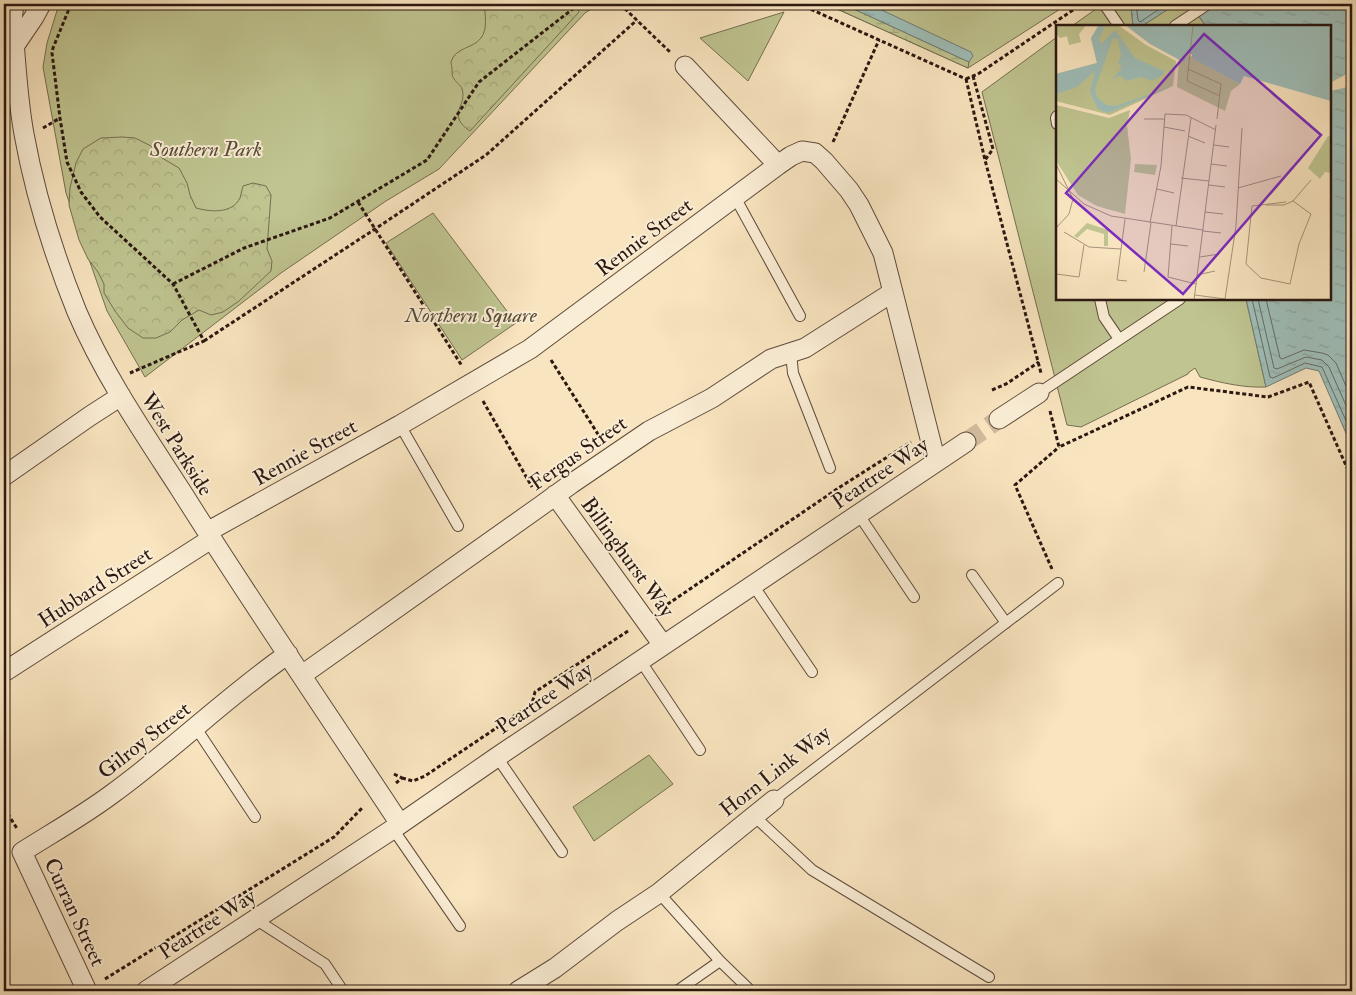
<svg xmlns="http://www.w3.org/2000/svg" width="1356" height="995" viewBox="0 0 1356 995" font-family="'IM FELL Double Pica',serif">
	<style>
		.green { fill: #bfc490; stroke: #756e50 }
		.forest { fill: url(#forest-crowns); stroke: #756e50 }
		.wetland { fill: url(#wetland-marsh); stroke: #756e50 }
		.water { fill: url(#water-ripples); stroke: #717c75 }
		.pier { fill: #f8e4bf }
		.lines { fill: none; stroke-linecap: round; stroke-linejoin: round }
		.shore { stroke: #656b64; stroke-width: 1 }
		.minor-tunnel { stroke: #cfbb9c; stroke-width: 19; stroke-dasharray: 19 9; stroke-linecap: butt }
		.service-casing { stroke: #5e4b3c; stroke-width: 12 }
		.minor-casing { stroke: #5e4b3c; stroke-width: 21 }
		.path { stroke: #2b1811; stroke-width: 3; stroke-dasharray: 4 2.5; stroke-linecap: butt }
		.service { stroke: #faedd5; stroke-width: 10 }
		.minor { stroke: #faedd5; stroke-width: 19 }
		.labels { text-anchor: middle; stroke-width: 4; stroke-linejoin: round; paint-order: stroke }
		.park-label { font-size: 21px; font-style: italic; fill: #574c37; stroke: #faedd5 }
		.street-label { font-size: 21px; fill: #2b1811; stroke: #faedd5 }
		.inset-road { fill: none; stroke: #a69279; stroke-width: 1 }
		.view { fill: #7b2cbf; fill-opacity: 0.15; stroke: #7b2cbf; stroke-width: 2.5 }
		.inset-edge { fill: none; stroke: #2b1811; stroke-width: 2.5 }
	</style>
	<defs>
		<pattern id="forest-crowns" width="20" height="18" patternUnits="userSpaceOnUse" patternTransform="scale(1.25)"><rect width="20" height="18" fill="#bfc490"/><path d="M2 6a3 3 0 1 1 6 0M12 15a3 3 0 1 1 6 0" fill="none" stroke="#a4a87b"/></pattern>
		<pattern id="wetland-marsh" width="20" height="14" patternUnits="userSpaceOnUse" patternTransform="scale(1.25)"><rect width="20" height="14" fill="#bfc490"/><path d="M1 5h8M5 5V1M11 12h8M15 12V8" fill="none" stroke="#a4a87b"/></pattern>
		<pattern id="water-ripples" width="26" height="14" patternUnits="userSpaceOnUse" patternTransform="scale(1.25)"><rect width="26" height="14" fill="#9fbeb8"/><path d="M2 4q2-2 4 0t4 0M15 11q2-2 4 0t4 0" fill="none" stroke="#89a39d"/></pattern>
	</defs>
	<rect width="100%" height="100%" fill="#f8e4bf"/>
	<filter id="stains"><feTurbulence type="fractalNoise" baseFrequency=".004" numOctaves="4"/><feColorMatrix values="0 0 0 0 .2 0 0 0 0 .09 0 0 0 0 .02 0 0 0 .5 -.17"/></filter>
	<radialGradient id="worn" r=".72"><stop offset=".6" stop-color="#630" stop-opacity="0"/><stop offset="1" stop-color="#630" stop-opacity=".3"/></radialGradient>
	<path class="green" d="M59 4H599L585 13 439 169 386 201 281 273 145 377 107 311 66 193 43 67 47 43Z
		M826 4H1068L968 68Z
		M1103 4H1131L1133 26H1072Z
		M1176 4H1189L1206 26H1142Z
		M784 12 748 81 700 38Z
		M1057 37V299H1246L1266 387C1244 388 1222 383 1200 377L1195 368 1188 373V374L1081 427 1067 425 982 92Z
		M433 213 516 323 462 360 386 243Z
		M649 755 673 784 594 841 573 807Z"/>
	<path class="forest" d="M484 4H576L579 12 470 131C445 114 468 106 462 89 461 85 455 82 453 77 452 77 452 70 452 69 452 68 451 63 451 62 455 47 473 49 481 38 488 29 485 14 484 4Z
		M122 137 135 138 151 146 162 158 179 168 187 183 190 195 196 208C211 212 232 214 240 198 241 194 242 190 243 186L253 183 266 186 271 195 267 249 272 261 271 271 239 301 223 312 211 315 199 310 182 320 170 332 156 338H143L128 328 115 311 104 293V284L98 272 88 259 79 240 69 205 70 188 76 163 83 149 101 138Z"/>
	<path class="wetland" d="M826 4H843L969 62 968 68Z"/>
	<path class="water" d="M843 4H869L971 52 973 56 969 62Z
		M1131 4H1176L1142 26H1133Z
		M1190 4H1352V447L1319 371 1306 368 1266 387 1246 299H1330V26H1206Z"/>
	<path class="pier" d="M1352 71V86L1330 91V83Z"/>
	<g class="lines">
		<path class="shore" d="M1136 4 1138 20 1140 22 1167 4
			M1252 299 1270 377 1273 378 1305 363 1322 367 1352 434
			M1258 299 1274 368 1277 369 1306 357 1322 360 1329 367 1352 419
			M1266 299 1280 358 1282 359 1304 350 1322 353 1328 355 1336 363 1352 400"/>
		<path class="minor-tunnel" d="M966 442 999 419"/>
		<defs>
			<path id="service" d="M1104 4 1119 26
				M1175 26 1208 4
				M1057 116 1056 118 1057 124
				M735 197 800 316
				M1100 299 1104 317 1119 339
				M791 353 793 373 830 468
				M1039 393 1180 299
				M400 425 458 526
				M859 515 914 597
				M972 575 1006 623
				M753 585 812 672
				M640 660 700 750
				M196 728 255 817
				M497 757 562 852
				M774 800 1058 583
				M753 815 812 870 989 977
				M393 829 460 926
				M659 893 720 961
				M255 919 325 964 343 991
				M677 991 720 961 751 991"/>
			<path id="minor" d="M14 4 12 20C16 58 17 96 24 134 35 195 54 255 77 312 104 375 143 432 180 489 251 602 327 713 400 824
				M15 45 34 17 41 4
				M685 66 778 165
				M999 419 1039 393
				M4 476 90 416 121 396
				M555 495 663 645
				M207 532 400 425 530 349 778 165 791 156 802 151 815 153 824 161 849 190 859 205 883 253 936 462
				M4 672 211 539
				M302 675 542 505 571 484 649 431 712 398 771 359 805 348 893 292
				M87 991 22 852C52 833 84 815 112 794 173 750 226 697 288 654
				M146 991 393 829 497 757 966 442
				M518 991 555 968 617 921 659 893 774 800"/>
		</defs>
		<use href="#service" class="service-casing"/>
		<use href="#minor" class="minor-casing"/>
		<path class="path" d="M71 4 53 48 52 53 60 118 67 162 81 192 100 217 173 284 204 341 130 373
			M620 4 670 52
			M799 4 966 79
			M973 76 993 149 985 160
			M966 79 985 160 1041 373
			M966 79 978 74 1082 4
			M43 128 60 118
			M833 142 879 40
			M358 202 462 366
			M173 284 244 248 330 218 427 160 479 82 579 4
			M204 341 375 229 486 155 637 20
			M551 360 601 439
			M992 390 1006 384 1039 362
			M483 401 532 487
			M1050 411 1059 447 1188 387 1268 397 1309 382 1352 479
			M1052 569 1015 485 1059 447
			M662 608 840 487 911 442
			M394 774 402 778 396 783
			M402 778 413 781 425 776 532 704 535 692 628 631
			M4 808 18 830
			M105 979 334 837 363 807"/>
		<use href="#service" class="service"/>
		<use href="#minor" class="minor"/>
	</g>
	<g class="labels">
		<g class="park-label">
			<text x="206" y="156">Southern Park</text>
			<text x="471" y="322">Northern Square</text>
		</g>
		<g class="street-label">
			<text transform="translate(644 237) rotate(-37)" y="7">Rennie Street</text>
			<text transform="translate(177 444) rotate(58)" y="7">West Parkside</text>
			<text transform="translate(305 452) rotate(-29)" y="7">Rennie Street</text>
			<text transform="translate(578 453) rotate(-35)" y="7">Fergus Street</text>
			<text transform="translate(880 473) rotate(-34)" y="7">Peartree Way</text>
			<text transform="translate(628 557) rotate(54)" y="7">Billinghurst Way</text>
			<text transform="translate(95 587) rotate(-33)" y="7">Hubbard Street</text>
			<text transform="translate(544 698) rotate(-34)" y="7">Peartree Way</text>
			<text transform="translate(144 740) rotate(-38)" y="7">Gilroy Street</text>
			<text transform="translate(775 771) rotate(-38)" y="7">Horn Link Way</text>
			<text transform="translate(75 912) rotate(65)" y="7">Curran Street</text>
			<text transform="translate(207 924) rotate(-33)" y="7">Peartree Way</text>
		</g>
	</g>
	<g transform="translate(1056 25)">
		<rect width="275" height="275" fill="#f8e4bf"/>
		<path d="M43 0H62L90 20 120 36 117 61 54 90 0 76V49L41 38 35 13ZM131 29 184 59 175 66 169 86 121 62 123 34 129 38ZM0 80 53 93 74 85 71 101 75 134 69 189 39 180 22 170 0 136ZM272 111 275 112V148L269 147 264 154 252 143ZM79 139 101 140 99 150 78 147Z" fill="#bfc490"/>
		<path d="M39 46 34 67 46 87 0 76V69L21 62ZM53 49 63 63 57 66 58 77 50 64ZM9 85 35 101 15 94 12 97 2 95ZM50 94 71 101 73 126 63 121 64 115 57 110 64 107V103L54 105 58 99 48 101ZM0 102 7 111 5 128 0 125ZM59 156 69 164 66 184 58 186 41 181 37 170 43 165 55 166Z" fill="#bfc490"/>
		<path d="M55 1 62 5 65 9 72 21 110 41 115 49 81 64 64 60 59 55 64 50 69 55 74 53 79 55 108 49V46L79 33 62 7 55 8 48 19ZM57 13 56 31 45 67 47 78 39 64ZM58 13 62 14 65 31 62 36 66 42 57 52 53 47Z" fill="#bfc490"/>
		<path d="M0 0H27L29 2 23 9 25 17 13 20 11 11 4 13 0 9ZM31 198 52 205V221H48V209L31 204 21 213 18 211Z" fill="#bfc490"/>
		<path d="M43 0H50L43 14 45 19 59 5 79 33 108 46 107 50 96 56 85 52 70 56 64 50 56 55 66 42 62 37 65 31 62 14 57 13 39 64 41 72 50 80 60 81 116 61 52 88 42 84 34 67 39 46 21 62 0 69V49L41 38 35 13ZM69 0H275V76L188 51 184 59 136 33V29H131L129 38 94 19Z" fill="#9fbeb8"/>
		<path class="inset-road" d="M137 1 131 56 164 71M132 44 165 59 161 94M88 94H109M108 102 129 106M132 111 149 118M158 120 173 122M0 139 17 174 13 189 0 203M155 139 171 141M125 153 153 156M0 154 28 179 55 191 147 205M153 160 169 162M182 163 225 151M101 164 118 168M237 176 255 155M210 180H228L237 176 255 189 243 219 234 259 205 253 190 239 196 181 230 177M149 187 167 189M69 194 61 255 71 256M94 198 105 141 109 89 130 90 160 105M116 201 112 252 140 259M120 201 135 93M147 206 165 208M8 207 33 222 65 224M115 219 132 221M144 232 163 229M88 247 95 198M0 249 23 252 28 220M141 250 159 246M139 270 169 274 180 201 186 103M138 275 160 100"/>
		<path class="view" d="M148 9 265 110 127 269 10 168Z"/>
		<rect width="275" height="275" class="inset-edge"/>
	</g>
	<rect width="1356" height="995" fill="none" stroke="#f8e4bf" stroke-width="20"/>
	<rect x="5" y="5" width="1346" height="985" fill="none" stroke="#2b1811" stroke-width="2.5"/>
	<rect x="10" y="10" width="1336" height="975" fill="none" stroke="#2b1811"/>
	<rect width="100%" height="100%" filter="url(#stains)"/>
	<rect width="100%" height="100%" fill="url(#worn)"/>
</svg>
